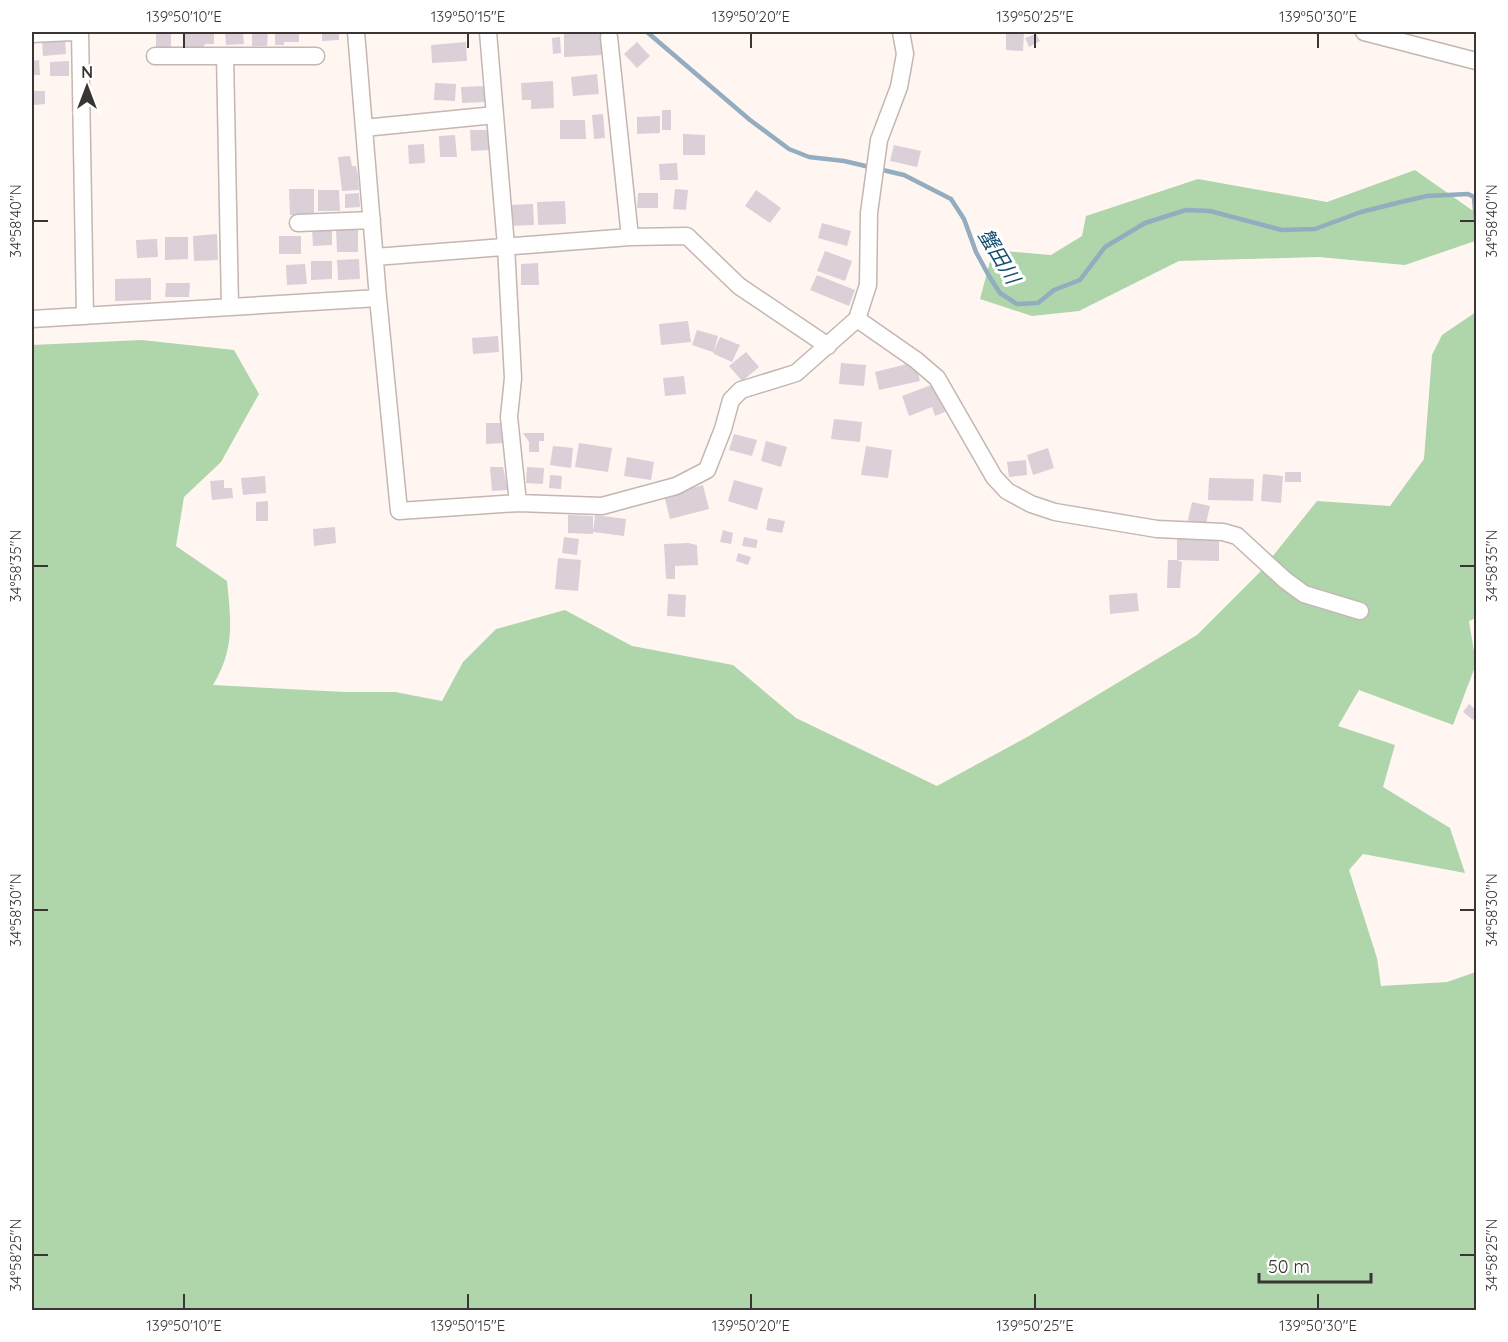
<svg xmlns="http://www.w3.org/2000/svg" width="1508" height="1342" viewBox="0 0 1508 1342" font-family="Quicksand,'Noto Sans JP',sans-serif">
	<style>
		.forest { fill: #afd5ab }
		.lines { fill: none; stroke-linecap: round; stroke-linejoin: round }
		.stream { stroke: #93acbf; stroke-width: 4.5 }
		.building { fill: #dbcfd8 }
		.minor-casing { stroke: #c4b6b0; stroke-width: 19 }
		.minor { stroke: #fff; stroke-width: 16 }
		.ticks { fill: none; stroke: #3a3432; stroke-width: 2 }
		.labels { text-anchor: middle; stroke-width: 6; stroke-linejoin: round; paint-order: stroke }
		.water-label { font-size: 20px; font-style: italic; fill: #154d6f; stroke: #fff }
		.neatline { fill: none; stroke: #3a3432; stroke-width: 2 }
		.ticks-label { font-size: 15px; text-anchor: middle; fill: #3a3432 }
	</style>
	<rect width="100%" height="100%" fill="#fff6f2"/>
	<path class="forest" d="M1415 170 1476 213 1475 241 1405 265 1319 257 1179 261 1079 311 1032 316 980 299 993 250 1051 255 1082 236 1086 216 1198 179 1327 202Z
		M1476 312V618L1469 621 1476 664 1453 725 1359 690 1338 726 1395 745 1383 787 1450 828 1465 873 1363 854 1349 870 1377 958 1381 986 1447 982 1476 972V1310H32V345L142 340 234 350 259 394 221 462 184 497 176 546 227 581C231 621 235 649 213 685L345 692H395L442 701 463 662 496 629 565 610 632 646 733 665 796 718 937 786 1029 736 1197 635 1260 572 1317 501 1390 506 1424 459 1432 355 1442 335Z"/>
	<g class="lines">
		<path class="stream" d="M647 32 750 120 789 149 809 157 844 161 904 175 951 199 964 219 976 252 989 276 1000 293 1017 304 1038 303 1054 290 1080 280 1105 247 1145 223 1186 210 1210 211 1282 230 1315 229 1361 212 1405 201 1427 196 1468 194 1474 197 1476 222"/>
	</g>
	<path class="building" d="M156 32H214V44H205L203 49H184V34H171V48L156 49Z
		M225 32H243L244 44 226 45Z
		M252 32H268L267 46H252Z
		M275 32H299V42H284V45H275Z
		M322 32H339V40L322 41Z
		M1006 32H1024L1023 51 1006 50Z
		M603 33 604 55 564 57V34Z
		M1036 34 1040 41 1029 47 1025 38Z
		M560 37 561 53 553 54 552 38Z
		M65 38 66 54 43 56 42 40Z
		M466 42 467 61 432 63 431 45Z
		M637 42 650 56 637 68 624 54Z
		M39 60 40 75H32V61Z
		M69 61V76H50V62Z
		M597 74 599 94 573 96 571 77Z
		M553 81 554 108 531 109V100H522L521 83Z
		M435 83 456 84 455 101 434 100Z
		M485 86 486 102 462 103 461 87Z
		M33 91H45V104L34 105Z
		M662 110H671V130H662Z
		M603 114 605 138 594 139 592 115Z
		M660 116V133L637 134V117Z
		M560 120H585L586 139H560Z
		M470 130H488L489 150 471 151Z
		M683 134 705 135V155H683Z
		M455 135 457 157H440L439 136Z
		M424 144 425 163 409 164 408 145Z
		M894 145 921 151 917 167 890 161Z
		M350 156 352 166H356L358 175 359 190 342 191 338 157Z
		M677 163 678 180H660L659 164Z
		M289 189H314V215H290Z
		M675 189 688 190 686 210 673 209Z
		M318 190H339L340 211H318Z
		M756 190 781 208 770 223 745 206Z
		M359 193 360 207 345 208V194Z
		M638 193H658V208H637Z
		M565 201 566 224 538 225 537 202Z
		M533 204 534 225 510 226V205Z
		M822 223 851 231 847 246 818 238Z
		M336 228H358V252H337Z
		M312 229H332V245L313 246Z
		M217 234 218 260 194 261 193 236Z
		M279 236H301V254H279Z
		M165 237H188V259L165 260Z
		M157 239 158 257 137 258 136 240Z
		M825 251 852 261 845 281 817 271Z
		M359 259 360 279 338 280 337 260Z
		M311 261H332V279L311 280Z
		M538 263 539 285H521V264Z
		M305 264 307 284 287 285 286 265Z
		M817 275 855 290 849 306 810 290Z
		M151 278V300L115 301V279Z
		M166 283H190L189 297H165Z
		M688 321 691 342 661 345 659 324Z
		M697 330 718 336 714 351 720 337 740 345 732 362 714 354 713 352 692 345Z
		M498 336 499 352 473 354 472 338Z
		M746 352 759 367 742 381 729 366Z
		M915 362 920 381 879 390 875 372Z
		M841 363 866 365 864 386 839 384Z
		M684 376 686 394 665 396 663 378Z
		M934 384 945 412 935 416 932 407 909 416 902 396Z
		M834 419 862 422 860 442 831 439Z
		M486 423H504V443L486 444Z
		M523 433H544V441H539V452H529V442Z
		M734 434 757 440 752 456 729 450Z
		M766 441 787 447 781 467 761 461Z
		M579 443 612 448 608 472 575 467Z
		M553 446 573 448 571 468 550 465Z
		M866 446 892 450 888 478 861 475Z
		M1048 448 1054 468 1033 475 1027 455Z
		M627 457 654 462 651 480 624 476Z
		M1026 460 1027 475 1009 477 1007 462Z
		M490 467H503L508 490 492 491Z
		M527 467 544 468 543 484 526 483Z
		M1285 472H1301V482H1285Z
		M1263 474 1283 476 1281 503 1261 501Z
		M550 475 562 476 561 489 549 488Z
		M265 476 266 493 243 495 241 478Z
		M1209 478 1254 479 1253 501 1208 500Z
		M224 480V488H232L233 498 212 500 210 481Z
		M734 480 763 488 757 510 728 501Z
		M703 485 709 509 670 519 664 495Z
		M268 501V521H256V502Z
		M1192 502 1210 506 1205 528 1187 524Z
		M568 515 593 516V534L568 533Z
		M595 515 626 519 624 536 593 532Z
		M768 518 785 521 782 533 766 530Z
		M335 527 336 543 314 546 313 529Z
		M723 530 733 533 731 544 720 542Z
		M564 537 579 539 577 555 562 553Z
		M744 537 758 540 756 548 742 546Z
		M1177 538H1219V561L1177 560 1182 562 1180 588H1167L1168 560H1177Z
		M688 543 697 545 698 565 675 566V579H666L664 544Z
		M738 553 751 557 748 565 736 561Z
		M558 558 581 560 578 591 555 589Z
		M1137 593 1139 611 1110 614 1109 595Z
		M668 594 686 595 685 617 667 616Z
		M1469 704 1476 710V715L1473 720 1463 712Z"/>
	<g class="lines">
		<defs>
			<path id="minor" d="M80 32 85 316
				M356 32 378 298 399 511 518 503 602 506 676 486 707 470 723 429 731 400 741 390 796 373 857 319
				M488 32 506 246 513 378 509 417 518 503
				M901 32 905 54 899 87 879 140 869 213 868 285 857 319 916 360 937 378 994 477 1007 491 1031 504 1055 512 1157 529 1223 532 1237 536 1285 580 1304 594 1360 611
				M1364 32 1476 61
				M32 34 72 32
				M609 37 630 237
				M155 56H316
				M225 56 230 307
				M364 128 495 115
				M298 223 372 220
				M375 257 630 237 687 236 739 286 828 346
				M32 319 378 298"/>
		</defs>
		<use href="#minor" class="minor-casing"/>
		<use href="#minor" class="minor"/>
	</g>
	<path class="ticks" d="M184 33V48M468 33V48M751 33V48M1035 33V48M1318 33V48M33 221H48M1460 221H1475M33 566H48M1460 566H1475M33 910H48M1460 910H1475M33 1255H48M1460 1255H1475M184 1294V1309M468 1294V1309M751 1294V1309M1035 1294V1309M1318 1294V1309"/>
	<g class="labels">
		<g class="water-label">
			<text transform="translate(999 256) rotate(59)" y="7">蟹田川</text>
		</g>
	</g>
	<rect width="1508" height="1342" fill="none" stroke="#ffffff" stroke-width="66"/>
	<g transform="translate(87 87)" stroke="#ffffff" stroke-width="4.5" paint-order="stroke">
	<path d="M0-4.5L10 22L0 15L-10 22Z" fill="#3a3432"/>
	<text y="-9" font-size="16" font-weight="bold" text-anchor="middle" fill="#3a3432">N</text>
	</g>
	<path d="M1259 1273v9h112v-9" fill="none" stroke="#3a3432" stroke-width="3"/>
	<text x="1268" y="1273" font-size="18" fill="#3a3432" stroke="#ffffff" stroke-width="4.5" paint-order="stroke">50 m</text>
	<rect x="33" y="33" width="1442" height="1276" class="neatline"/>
	<g class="ticks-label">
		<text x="184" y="22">139°50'10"E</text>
		<text x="468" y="22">139°50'15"E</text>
		<text x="751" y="22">139°50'20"E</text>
		<text x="1035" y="22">139°50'25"E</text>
		<text x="1318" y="22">139°50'30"E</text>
		<text transform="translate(16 221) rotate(-90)" y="5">34°58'40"N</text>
		<text transform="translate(1492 221) rotate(-90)" y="5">34°58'40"N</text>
		<text transform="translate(16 566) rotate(-90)" y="5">34°58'35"N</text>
		<text transform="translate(1492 566) rotate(-90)" y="5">34°58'35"N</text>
		<text transform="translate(16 910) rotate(-90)" y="5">34°58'30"N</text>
		<text transform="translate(1492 910) rotate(-90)" y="5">34°58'30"N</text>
		<text transform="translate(16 1255) rotate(-90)" y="5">34°58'25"N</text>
		<text transform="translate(1492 1255) rotate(-90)" y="5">34°58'25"N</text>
		<text x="184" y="1331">139°50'10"E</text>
		<text x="468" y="1331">139°50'15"E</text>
		<text x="751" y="1331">139°50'20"E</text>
		<text x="1035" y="1331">139°50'25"E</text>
		<text x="1318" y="1331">139°50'30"E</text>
	</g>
</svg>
